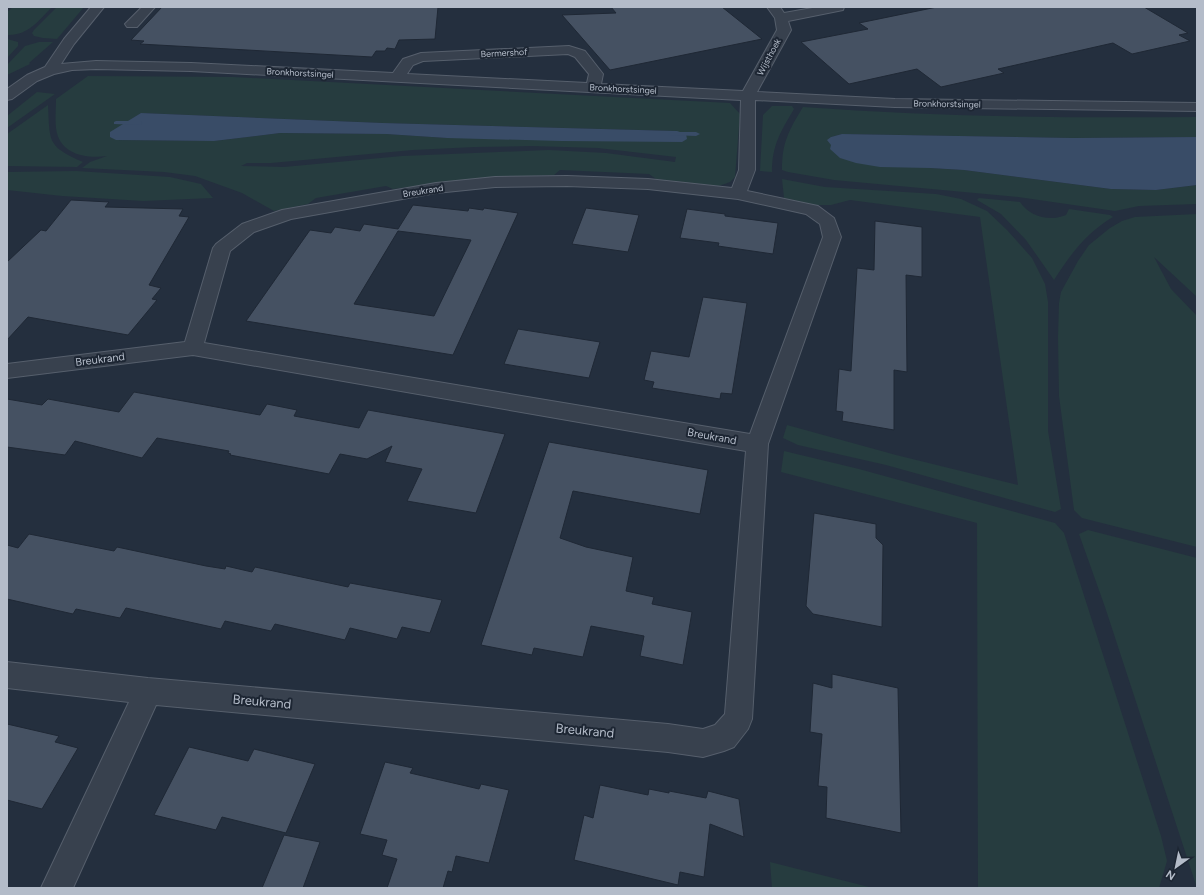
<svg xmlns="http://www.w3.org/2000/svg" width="1204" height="895" viewBox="0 0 1204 895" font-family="Figtree,sans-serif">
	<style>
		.green { fill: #263c3f; fill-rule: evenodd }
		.water { fill: #394c67 }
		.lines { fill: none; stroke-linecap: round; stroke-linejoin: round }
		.stream { fill: #394c67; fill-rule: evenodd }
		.building { fill: #455162; stroke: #1f2835; fill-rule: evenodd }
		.minor-casing { stroke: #565f6c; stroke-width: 2 }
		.minor { fill: #38414e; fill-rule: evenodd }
		.labels { text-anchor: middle; stroke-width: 4; stroke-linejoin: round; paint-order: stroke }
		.far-street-label { font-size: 9px; fill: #b4bcc9; stroke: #1d2633 }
		.street-label { font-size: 11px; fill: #b4bcc9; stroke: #1d2633 }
		.near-street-label { font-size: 13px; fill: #b4bcc9; stroke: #1d2633 }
	</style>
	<rect width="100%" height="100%" fill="#242f3e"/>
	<path class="green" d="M13 7H52C39 20 28 36 7 35V12Z
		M57 7H84L57 39 43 38 34 36 32 33 34 30Z
		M7 39 18 42V46L7 58Z
		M39 42H53L29 63 30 64 7 75V65L25 46Z
		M88 76 233 77 730 103 740 114 735 177 730 182 719 186 656 179 649 174 560 170 554 175 483 178 393 189 386 186 316 198 308 204 274 211 242 193 195 176 164 172 82 168 90 162 107 156C85 159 59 154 56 128 55 118 56 108 56 99ZM141 113 383 123 677 131 447 138 386 134 280 133 214 141 116 140 129 121ZM531 146 598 148 676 157 675 162 606 153 549 150 402 156 284 167 241 166 247 163H271L413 150 475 147Z
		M37 92 55 94 7 128V116Z
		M48 105C50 142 47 146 83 162L77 167 7 166V134Z
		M772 106H792L794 109C781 131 772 145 772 172L760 171 763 115Z
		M803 107C934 117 1066 118 1197 117V137L1073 138 842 134 831 137 930 168 964 170 1111 189 1156 190 1197 185V204L1139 206 1115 211 1018 197 834 180 788 172 782 170C782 142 789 130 803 107Z
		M76 171 170 177 201 184 213 198 143 201 62 196 7 190V172Z
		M782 179 825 187 936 194 961 199 987 211 1007 230 1032 258 1045 284 1048 302V431L1061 509 1055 512 886 465 798 445 783 438 787 425 896 455 1018 485 980 217 850 200 831 205H816L784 198Z
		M979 198 1020 202C1030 217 1050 222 1066 215L1069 209 1110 215 1113 217C1086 233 1070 255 1054 280L1026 240 1001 214 977 200Z
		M1197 214V297L1154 257 1171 289 1197 316V547L1082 518 1074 510 1059 396 1058 337 1059 303 1061 292 1078 261 1089 245 1110 228 1122 221 1135 217Z
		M784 451 859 469 1055 523 1064 533 1161 836 1167 861 1159 888H978L977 523 781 472Z
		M1088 530 1197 558V888L1105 607 1079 534Z
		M770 862 873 888H772Z"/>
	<path class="water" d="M141 113 383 123 677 131 686 134 687 139 682 142 561 141 447 138 386 134 280 133 214 141 116 140 110 137V132Z
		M842 134 1073 138 1197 137V185L1156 190 1111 189 964 170 930 168 880 167 856 163 840 158 830 149 831 145 827 140 831 137Z"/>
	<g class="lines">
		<path class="stream" d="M116 121H140L143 123 140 125 114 124V122Z
			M672 132H696L700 134 696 136 670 135 668 134Z"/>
	</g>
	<path class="building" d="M162 7H438L435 39 399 40 395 49 387 48 385 51H376L372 57 140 44 144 41 131 40Z
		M611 7H722L762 39 610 70 562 15 616 13Z
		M937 7H1144L1188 33 1179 35 1190 41 1132 54 1113 43 998 69 1004 73 941 87 917 69 849 84 801 42 868 29 859 23Z
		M71 200 109 202 105 207 183 209 179 216 189 217 149 285 161 288 152 299 157 300 128 335 28 317 7 340V262L41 230 46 231Z
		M413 205 468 211 469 208 483 210 484 208 518 213 453 355 246 321 310 230 331 233 335 227 360 231 364 224 398 229ZM398 231 471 240 434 316 354 304Z
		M586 208 639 215 628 252 572 244Z
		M687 209 725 214V216L778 223 773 254 718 246 719 243 680 238Z
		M875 221 922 227V277L906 275 907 372 894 370V430L842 421 843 412 836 411 839 369 851 371 857 268 874 270Z
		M703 297 747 303 732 394 721 393 720 399 652 388 654 382 644 380 651 351 689 357Z
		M518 329 600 342 589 378 504 364Z
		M134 392 260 415 267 404 297 410 294 416 359 428 368 410 505 434 476 513 407 501 422 469 385 462 392 446 367 459 340 454 329 474 230 455 231 454 228 453 229 451 157 438 142 458 75 441 65 455 7 447V399L42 405 48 399 119 412Z
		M549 442 708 470 700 514 573 491 560 538 586 547 633 557 626 591 654 597 652 604 692 612 683 665 640 656 644 636 591 626 583 657 534 648 532 655 481 645Z
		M814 513 876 524V538L883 545 882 627 813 614 806 606Z
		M29 534 114 551 117 547 206 566 225 569 226 566 252 572 255 567 348 587 350 583 442 600 430 633 402 627 397 639 350 628 345 640 275 624 271 631 225 621 221 629 126 608 120 618 76 609 73 614 7 599V545L18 548Z
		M832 674 898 688 901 833 826 818 827 787 818 786 822 734 810 732 813 683 832 688Z
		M7 724 59 736 55 742 78 748 42 809 7 800Z
		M189 747 248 761 254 749 315 764 286 833 222 817 216 830 154 815Z
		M385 762 413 768 410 773 479 789 481 784 509 790 489 863 456 856 452 872 448 871 443 888H387L397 859 382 855 387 840 360 834Z
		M600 785 648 795 649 789 669 793V791L706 798 708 791 739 799 744 837 710 824 704 877 680 872 678 885 574 860 584 815 593 818Z
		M284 835 320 842 303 888H262Z"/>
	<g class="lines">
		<defs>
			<path id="minor" d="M91 7H104L74 44 61 64 96 61 191 63 393 73 403 59 421 53 569 46 585 51 603 74 601 84 743 91 777 30 775 18 767 7H780L784 13 818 7H844L843 10 788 21 791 30 757 92 895 99 1197 103V111L895 107 755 100V170L747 191 818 206 834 218 841 237 768 444 752 719 748 729 734 747 724 751 703 757 668 752 156 705 73 888H41L129 702 7 688V662L148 678 668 724 703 729 715 725 725 714 746 451 193 355 7 378V364L185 342 213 248 216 244 242 224 282 210 436 183 495 177 567 176 648 179 732 188 739 170 741 100 191 71 96 69 72 70 54 74 37 81 12 99 7 100V89L27 75 45 67 64 39ZM568 54 575 57 589 74 587 83 407 74 413 65 423 61ZM567 186 648 189 738 199 806 214 820 224 823 237 750 434 204 343 230 251 254 232 291 219 436 193 495 187Z
				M142 7H155L137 27H127L125 24Z"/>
		</defs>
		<use href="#minor" class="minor-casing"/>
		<use href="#minor" class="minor"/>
	</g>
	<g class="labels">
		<g class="far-street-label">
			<text transform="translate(504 53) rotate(-3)" y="3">Bermershof</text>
			<text transform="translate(769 57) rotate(-62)" y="3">Wijsthoek</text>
			<text transform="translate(300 73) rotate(3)" y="3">Bronkhorstsingel</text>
			<text transform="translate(623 89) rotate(3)" y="3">Bronkhorstsingel</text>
			<text transform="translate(947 104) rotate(1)" y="3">Bronkhorstsingel</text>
			<text transform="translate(423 191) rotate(-9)" y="3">Breukrand</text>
		</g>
		<g class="street-label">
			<text transform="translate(100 359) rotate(-7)" y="4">Breukrand</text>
			<text transform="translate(712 436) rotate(10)" y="4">Breukrand</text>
		</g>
		<g class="near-street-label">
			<text transform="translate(262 701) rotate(5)" y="5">Breukrand</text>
			<text transform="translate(585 730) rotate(5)" y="5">Breukrand</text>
		</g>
	</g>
	<rect width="1204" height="895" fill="none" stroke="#b4bcc9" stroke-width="16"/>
	<g transform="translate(1176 867) rotate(213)" stroke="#1d2633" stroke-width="3" paint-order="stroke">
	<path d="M0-3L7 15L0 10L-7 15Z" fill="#b4bcc9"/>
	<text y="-6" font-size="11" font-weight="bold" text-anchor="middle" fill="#b4bcc9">N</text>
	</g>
</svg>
